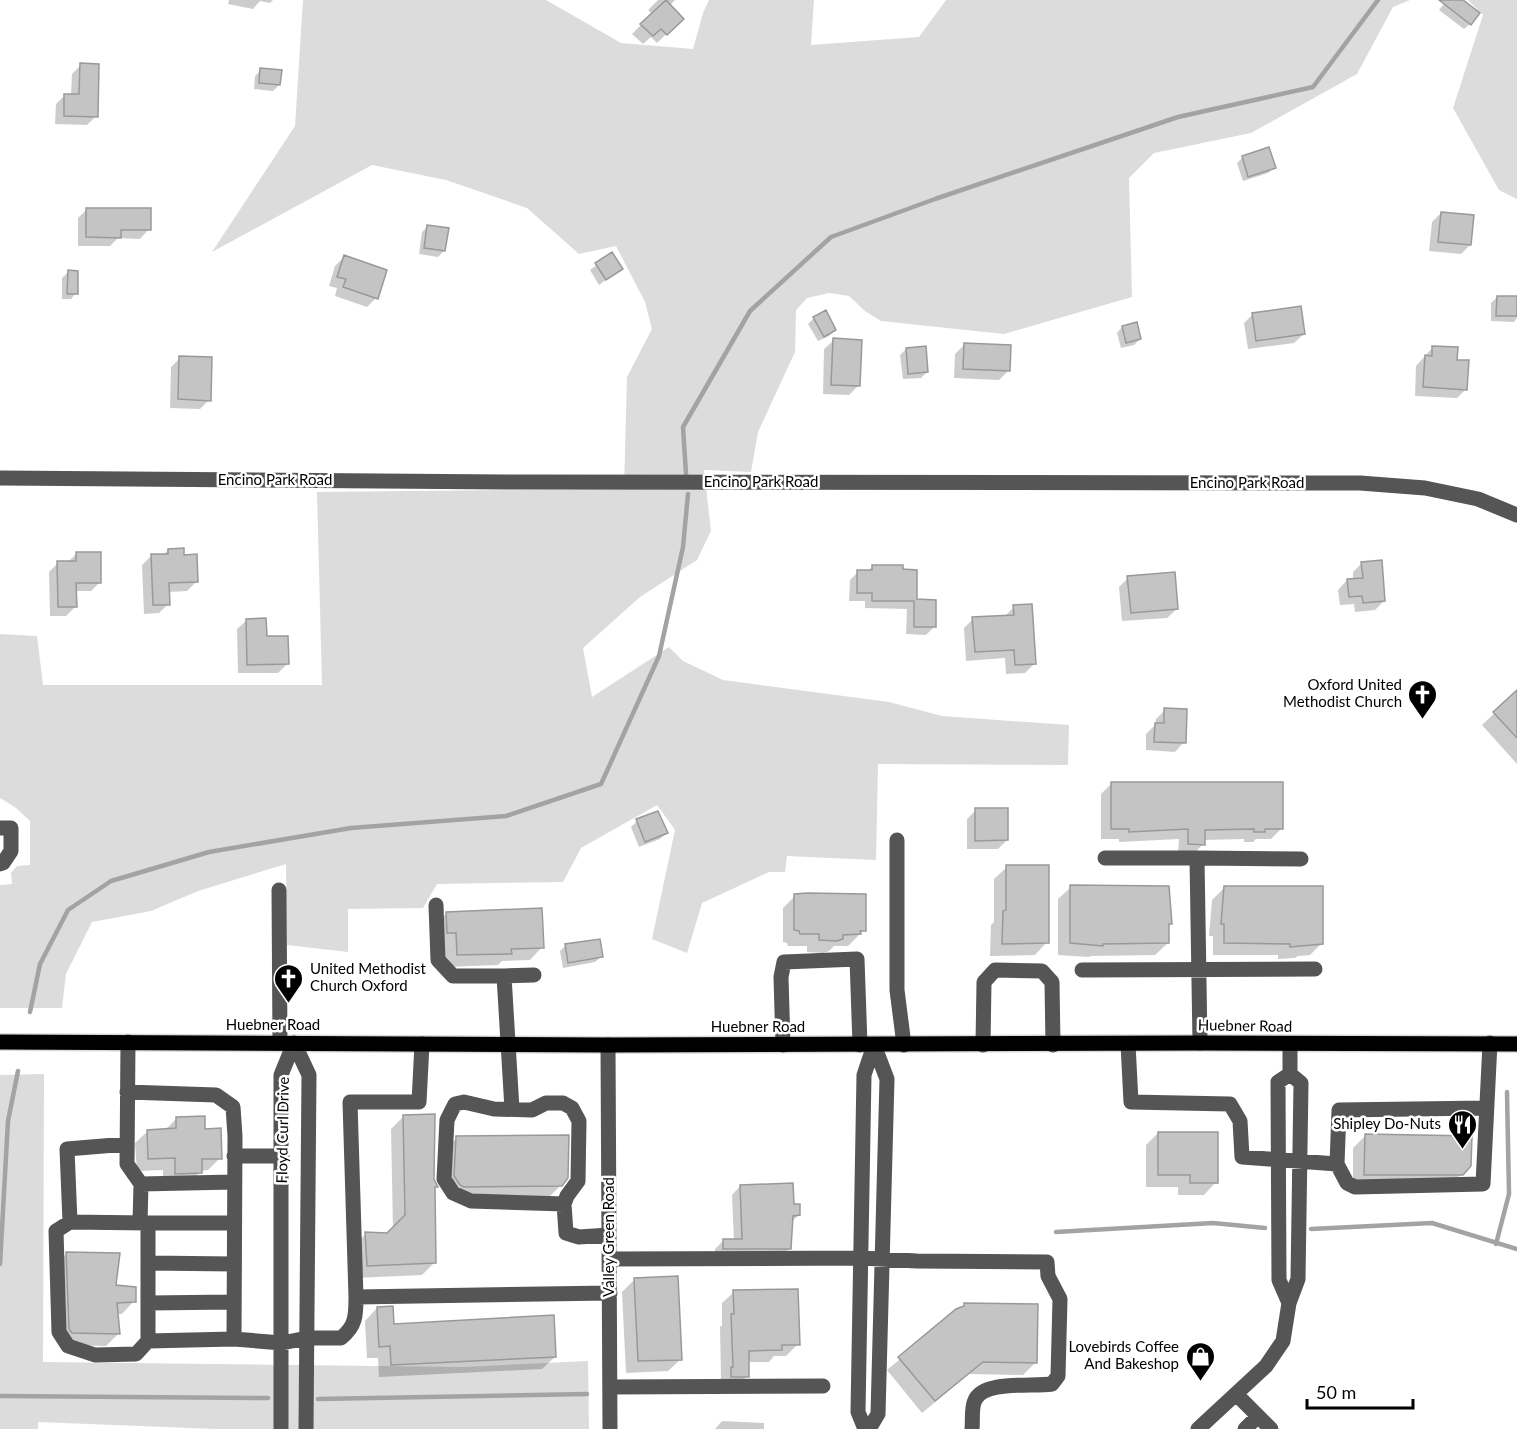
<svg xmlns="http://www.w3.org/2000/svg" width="1517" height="1429" viewBox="0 0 1517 1429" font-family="Lato,sans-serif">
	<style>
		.green { fill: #dcdcdc }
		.shadow { fill: #0003 }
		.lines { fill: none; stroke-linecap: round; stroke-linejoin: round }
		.stream { stroke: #a3a3a3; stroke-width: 4.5 }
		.building { fill: #c4c4c4; stroke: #999; stroke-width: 1.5 }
		.major-casing { stroke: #dbdbdb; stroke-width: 18 }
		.minor { stroke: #555; stroke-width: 15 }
		.major { stroke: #000; stroke-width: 15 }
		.labels { text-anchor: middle; stroke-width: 5; stroke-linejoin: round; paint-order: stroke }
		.street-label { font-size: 15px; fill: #000; stroke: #fff }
		.poi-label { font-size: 15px; fill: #000; stroke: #fff; text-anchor: end }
	</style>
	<rect width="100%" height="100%" fill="#fff"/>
	<path class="green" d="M303 0H546L621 43 693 49 703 13 709 0H814L811 45 919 37 946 0H1410L1393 7 1357 74 1251 133 1154 153 1129 178 1132 297 1004 334 881 321 865 311 849 296 829 293 807 298 796 310 795 352 758 432 751 472 704 470 711 531 697 560 640 597 583 648 592 697 669 647 683 661 723 680 889 702 942 716 1069 725 1068 765 878 764 876 860 787 856 785 872H769L702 903 687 953 652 939 675 830 657 805 581 848 563 882 437 884 423 908 348 909V952L287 945 286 864 198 891 151 911 92 922 66 974 62 1008H0V885L12 884 11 873 17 866 30 865V821L16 808 0 798V634L37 636 43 685H322L317 492 624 489 627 377 652 329 645 302 616 246 579 254 527 208 446 180 372 165 212 252 295 126Z
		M1468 0H1517V199L1499 190 1453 108 1483 15Z
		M44 1074 43 1362 463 1367 588 1361 589 1429H216L38 1422V1429H0V1075Z"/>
	<path class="shadow" d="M229 0H273L270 3 260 1 253 9 228 4Z
		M658 0H675L669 6 682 19 657 43 651 37 643 44 632 34 652 14 648 10Z
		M1447 0H1461L1470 24 1464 29 1439 10Z
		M81 65 96 116 87 125 55 124 56 104 65 95H71L72 74Z
		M261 70 279 85 273 91 254 89 255 76Z
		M1243 157 1274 168 1268 173 1243 181 1237 163Z
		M87 209 149 229 140 239 118 238 110 246H78V218Z
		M1441 213 1470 245 1461 254 1429 251 1432 222Z
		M428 226 444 251 438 257 419 254 422 232Z
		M612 254 621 269 599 285 590 270Z
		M344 257 376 298 367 307 335 296 337 288 329 286 335 266Z
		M68 272 76 293 71 299H62V278Z
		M1497 297 1517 298V318L1514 322 1491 321V303Z
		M1253 314 1304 334 1294 343 1248 349 1244 323Z
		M814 318 835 330 829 336 818 341 808 324Z
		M1122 327 1140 339 1134 345 1121 348 1117 333Z
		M834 340 858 386 849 395 823 394 824 349Z
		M964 345 1008 371 999 380 954 378 955 354Z
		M1433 347 1456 361 1466 389 1457 398 1415 396 1416 366Z
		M906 349 927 372 921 378 903 379 900 355Z
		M180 358 209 400 200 409 170 408 171 367Z
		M168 550 183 556 196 582 187 591 168 592V604L159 613 144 614 142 565 151 556 163 555Z
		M76 554 100 582 91 591H75V607L66 616H50L49 572 58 563 68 562Z
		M1362 563 1384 601 1375 610 1355 612 1354 604 1340 605 1338 590 1347 580H1353V572Z
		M873 566 915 601 934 627 926 635 906 634 907 609 865 608V601H849L850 580 858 572H867Z
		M1128 578 1177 609 1167 618 1122 621 1119 587Z
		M1014 607 1035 663 1025 673 1006 674 1005 658 966 661 964 628 973 619 1005 616Z
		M247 620 265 638 287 664 278 673H238L237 629Z
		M1517 692V764L1482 725Z
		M1165 710 1184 742 1175 752 1146 750V734L1155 725 1156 719Z
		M1112 783 1282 828 1271 839H1256L1253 842H1244V839L1203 840V844L1193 855 1178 854 1179 839 1119 842V839H1101V794Z
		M976 810 1007 840 998 849H967V819Z
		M658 812 666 833 660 839 639 847 631 827 637 821Z
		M1007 867 1047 942 1035 955 990 956 991 925 994 922V879Z
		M1071 887 1171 923 1167 927 1168 943 1155 955 1091 956 1089 957 1058 955V899Z
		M1225 887 1322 943 1310 955 1298 956 1295 958 1278 959V955H1213V936H1209L1212 900Z
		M795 896 864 930 848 946H834L829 951 823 953 807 952V946H788L787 943 783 942V908Z
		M447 913 542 947 530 960 502 961 498 965 445 967 434 925Z
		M566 945 601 957 595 962 563 968 560 951Z
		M403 1117 436 1187 434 1189V1263L422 1275 355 1278 353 1246 366 1234H387L393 1229 391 1129Z
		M176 1119 204 1130 220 1158 208 1170 201 1171 188 1185H163V1170L137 1171 135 1143 148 1131 165 1130Z
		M1158 1133 1216 1182 1204 1195H1178V1187H1146V1145Z
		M1366 1135 1470 1165 1449 1186 1353 1187V1148Z
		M457 1138 561 1185 548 1198 451 1199 444 1150Z
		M740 1186 793 1205 799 1215 791 1222 790 1248 781 1256H715V1249L723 1241H734L732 1195Z
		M67 1253 134 1301 122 1314H117L118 1334 106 1346 59 1345 55 1266Z
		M635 1279 681 1359 668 1371 626 1373 622 1292Z
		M734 1292 798 1344 786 1356H774L769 1362H748L747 1376 735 1388 719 1380 721 1378 720 1327 722 1325V1303Z
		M964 1305 1036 1362 1023 1375 969 1374 922 1413 887 1370Z
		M377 1308 393 1325 555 1357 542 1369 379 1377 378 1358H367L365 1321Z
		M722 1421 764 1423V1429H715Z"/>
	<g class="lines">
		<path class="stream" d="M686 474 683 427 750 311 831 237 935 199 1178 117 1313 87 1378 0
			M30 1012 40 964 68 910 111 881 209 852 351 828 506 816 601 784 659 656 683 547 688 494
			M1311 1229 1432 1223 1517 1249
			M1056 1232 1213 1223 1265 1228
			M1496 1244 1509 1194 1507 1092
			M0 1264 8 1121 18 1071
			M0 1396 268 1398
			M318 1399 587 1394"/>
	</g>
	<path class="building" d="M666 0 684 19 667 35 661 29 653 36 640 24Z
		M1439 0H1463L1480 13 1471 25Z
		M80 63 99 64 98 117 64 116V94H79Z
		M260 68 282 70 280 85 259 83Z
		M1269 147 1276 168 1248 177 1242 156Z
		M86 208H151V230H121V238L86 237Z
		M1441 212 1474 215 1471 245 1438 242Z
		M427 225 449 228 445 251 424 248Z
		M612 252 623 269 606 280 595 263Z
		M344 255 387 270 378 299 343 287 346 279 337 277Z
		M68 270 78 271V294H67Z
		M1497 296H1517V316H1496Z
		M1301 306 1305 334 1256 341 1252 313Z
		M826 310 836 330 824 337 813 317Z
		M1137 322 1141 339 1126 343 1122 326Z
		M833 338 862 340 860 386 831 385Z
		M964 343 1011 345 1010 371 963 369Z
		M926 346 928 372 908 374 906 348Z
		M1432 346 1458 347 1457 360H1469L1467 390 1423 387 1425 355 1432 356Z
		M179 356 212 357 211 401 178 399Z
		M184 548V555L197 554 198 582 169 583 170 605H153L151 554H168V549Z
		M76 552H101V583H76L77 607H58L57 561H76Z
		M1382 560 1385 601 1363 603 1362 596 1349 597 1347 579 1363 578 1361 562Z
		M872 565H903V569L917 570V599L936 600V627H914V601H872V593H857V570H872Z
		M1175 572 1178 609 1131 613 1127 576Z
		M1032 604 1036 664 1015 665 1014 650 975 652 972 617 1014 615 1013 605Z
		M266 618 267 636H288L289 664 247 665 246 619Z
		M1517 690V738L1493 712Z
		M1164 708 1187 709 1186 743 1154 742 1155 723H1164Z
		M1111 782H1283V829H1265V832H1254V829L1205 830V845L1188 844V829L1129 832V829H1111Z
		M975 808H1008V840L975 841Z
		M658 811 668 833 645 842 636 819Z
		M1006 865H1049V943L1002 944 1003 911 1006 910Z
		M1070 885 1169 886 1172 924H1169V943L1103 944V946L1070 943Z
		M1224 886H1323V944L1290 947V944L1224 943V924H1221Z
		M808 893 866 894V931H860L861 934 843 935V939L837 941 819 940V934H800L799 931 794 930V894Z
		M542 908 544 948 511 949 512 954 457 955 456 933H447L446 912Z
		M600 939 603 957 568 963 565 944Z
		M435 1114 434 1179 438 1187H435L436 1263 367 1266 365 1232 387 1233 405 1215 403 1115Z
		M205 1116V1129L221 1128 222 1159H202V1173L175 1174V1158L148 1159 147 1130 176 1128V1117Z
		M1158 1132H1218V1183H1190V1175H1158Z
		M1365 1134 1472 1136 1471 1166 1463 1175H1364Z
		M569 1135 568 1178 562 1186 464 1187 460 1185 454 1176 456 1136Z
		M793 1183 794 1204H800V1215L793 1216 791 1249H723V1239H742L740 1185Z
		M66 1252 120 1253 116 1285 136 1287V1302L117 1303 120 1334 72 1333 69 1329Z
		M678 1276 682 1360 638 1361 634 1278Z
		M798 1289 800 1345H782V1350L749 1351V1377H731V1367H733L731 1314H734L733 1290Z
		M964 1303 1038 1304 1037 1363 983 1362 935 1401 898 1357 956 1309 964 1306Z
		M393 1306 394 1324 554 1315 556 1357 391 1365 390 1346 379 1347 377 1307Z"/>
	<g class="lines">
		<defs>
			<path id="major" d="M0 1042 608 1045 1200 1043 1517 1044"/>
		</defs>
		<use href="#major" class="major-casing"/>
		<path class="minor" d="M0 478 505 482 1360 483 1425 488 1478 499 1517 515
			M0 828H11V851L3 863 0 864
			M897 840V990L904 1045
			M1105 858H1197
			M279 890 280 1043
			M436 905 438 960 453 976H504L512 1109
			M1082 970 1315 969
			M504 976 534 975
			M128 1042 127 1164 141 1184 140 1223
			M294 1043 309 1075 306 1429
			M1200 1043 1197 858 1301 859
			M422 1044 419 1102H350L356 1297 610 1293
			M1128 1044 1131 1102 1230 1104 1240 1121 1242 1157 1337 1164 1347 1183 1355 1187 1483 1184 1490 1043
			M608 1045 610 1429
			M783 1045 781 977 784 962 857 959 860 1045
			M983 1045 984 982 995 970 1042 971 1052 982 1053 1045
			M1290 1074V1044
			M127 1144 67 1149 70 1222 148 1223V1341L234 1339 235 1136 233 1107 216 1095 127 1092
			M234 1156H282
			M1337 1164 1339 1110 1486 1108
			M141 1184 234 1182
			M564 1204 471 1201 453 1193 444 1179 447 1120 455 1104 464 1102 494 1109 532 1110 546 1103H563L572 1108 579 1121 578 1181 567 1196 564 1204 566 1233 579 1237 609 1235
			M70 1222 56 1231 59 1332 68 1346 95 1355 136 1354 148 1341
			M148 1223H234
			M609 1259 861 1258 917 1261 1047 1262 1048 1276 1060 1299 1058 1376 1052 1384C1032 1387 984 1380 975 1400 971 1408 973 1420 972 1429
			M148 1263 234 1264
			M148 1303 234 1302
			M1289 1303 1279 1280 1278 1082 1290 1074
			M234 1339 282 1343 307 1338H341C356 1326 356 1315 356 1297
			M610 1387 823 1386
			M1237 1395 1271 1429
			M281 1429V1075L294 1043
			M865 1429 858 1412 864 1075 874 1045
			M869 1429 878 1414 887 1079 874 1045
			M1198 1429 1266 1366 1283 1341 1289 1303 1298 1279 1301 1083 1290 1074
			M1245 1429 1258 1416"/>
		<use href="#major" class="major"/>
	</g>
	<defs>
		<symbol id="church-pin" viewBox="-11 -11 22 30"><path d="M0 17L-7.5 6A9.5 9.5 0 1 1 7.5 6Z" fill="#000" stroke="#fff"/><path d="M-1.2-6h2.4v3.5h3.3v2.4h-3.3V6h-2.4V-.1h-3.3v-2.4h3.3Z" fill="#fff"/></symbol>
		<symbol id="restaurant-pin" viewBox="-11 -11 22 30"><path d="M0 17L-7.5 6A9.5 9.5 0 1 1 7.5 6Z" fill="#000" stroke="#fff"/><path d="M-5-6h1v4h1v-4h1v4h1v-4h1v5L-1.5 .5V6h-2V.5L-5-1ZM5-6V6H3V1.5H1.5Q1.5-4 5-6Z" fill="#fff"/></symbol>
		<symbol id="shop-pin" viewBox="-11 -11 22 30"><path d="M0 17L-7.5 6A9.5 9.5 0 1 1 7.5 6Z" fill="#000" stroke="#fff"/><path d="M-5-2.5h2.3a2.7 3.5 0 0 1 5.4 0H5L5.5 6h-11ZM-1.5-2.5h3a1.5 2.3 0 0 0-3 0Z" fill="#fff"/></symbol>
	</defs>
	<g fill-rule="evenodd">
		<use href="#church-pin" x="1406" y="678" width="33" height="45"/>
		<use href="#church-pin" x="272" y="962" width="33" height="45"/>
		<use href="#restaurant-pin" x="1446" y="1108" width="33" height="45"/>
		<use href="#shop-pin" x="1184" y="1340" width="33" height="45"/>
	</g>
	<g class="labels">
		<g class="street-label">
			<text x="275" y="485">Encino Park Road</text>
			<text x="761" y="487">Encino Park Road</text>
			<text x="1247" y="488">Encino Park Road</text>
			<text x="273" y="1030">Huebner Road</text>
			<text transform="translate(1245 1026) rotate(1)" y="5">Huebner Road</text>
			<text x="758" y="1032">Huebner Road</text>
			<text transform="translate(283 1130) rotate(-89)" y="5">Floyd Curl Drive</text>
			<text transform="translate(609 1237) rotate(-90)" y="5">Valley Green Road</text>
		</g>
		<g class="poi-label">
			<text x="1402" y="690">Oxford United<tspan x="1402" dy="17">Methodist Church</tspan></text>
			<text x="310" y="974" text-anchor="start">United Methodist<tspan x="310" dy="17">Church Oxford</tspan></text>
			<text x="1441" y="1129">Shipley Do-Nuts</text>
			<text x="1179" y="1352">Lovebirds Coffee<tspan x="1179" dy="17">And Bakeshop</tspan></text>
		</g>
	</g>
	<path d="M1307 1399v9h106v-9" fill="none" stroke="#000000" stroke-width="3"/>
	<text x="1316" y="1399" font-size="18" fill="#000000" stroke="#ffffff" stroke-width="4.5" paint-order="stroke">50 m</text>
</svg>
